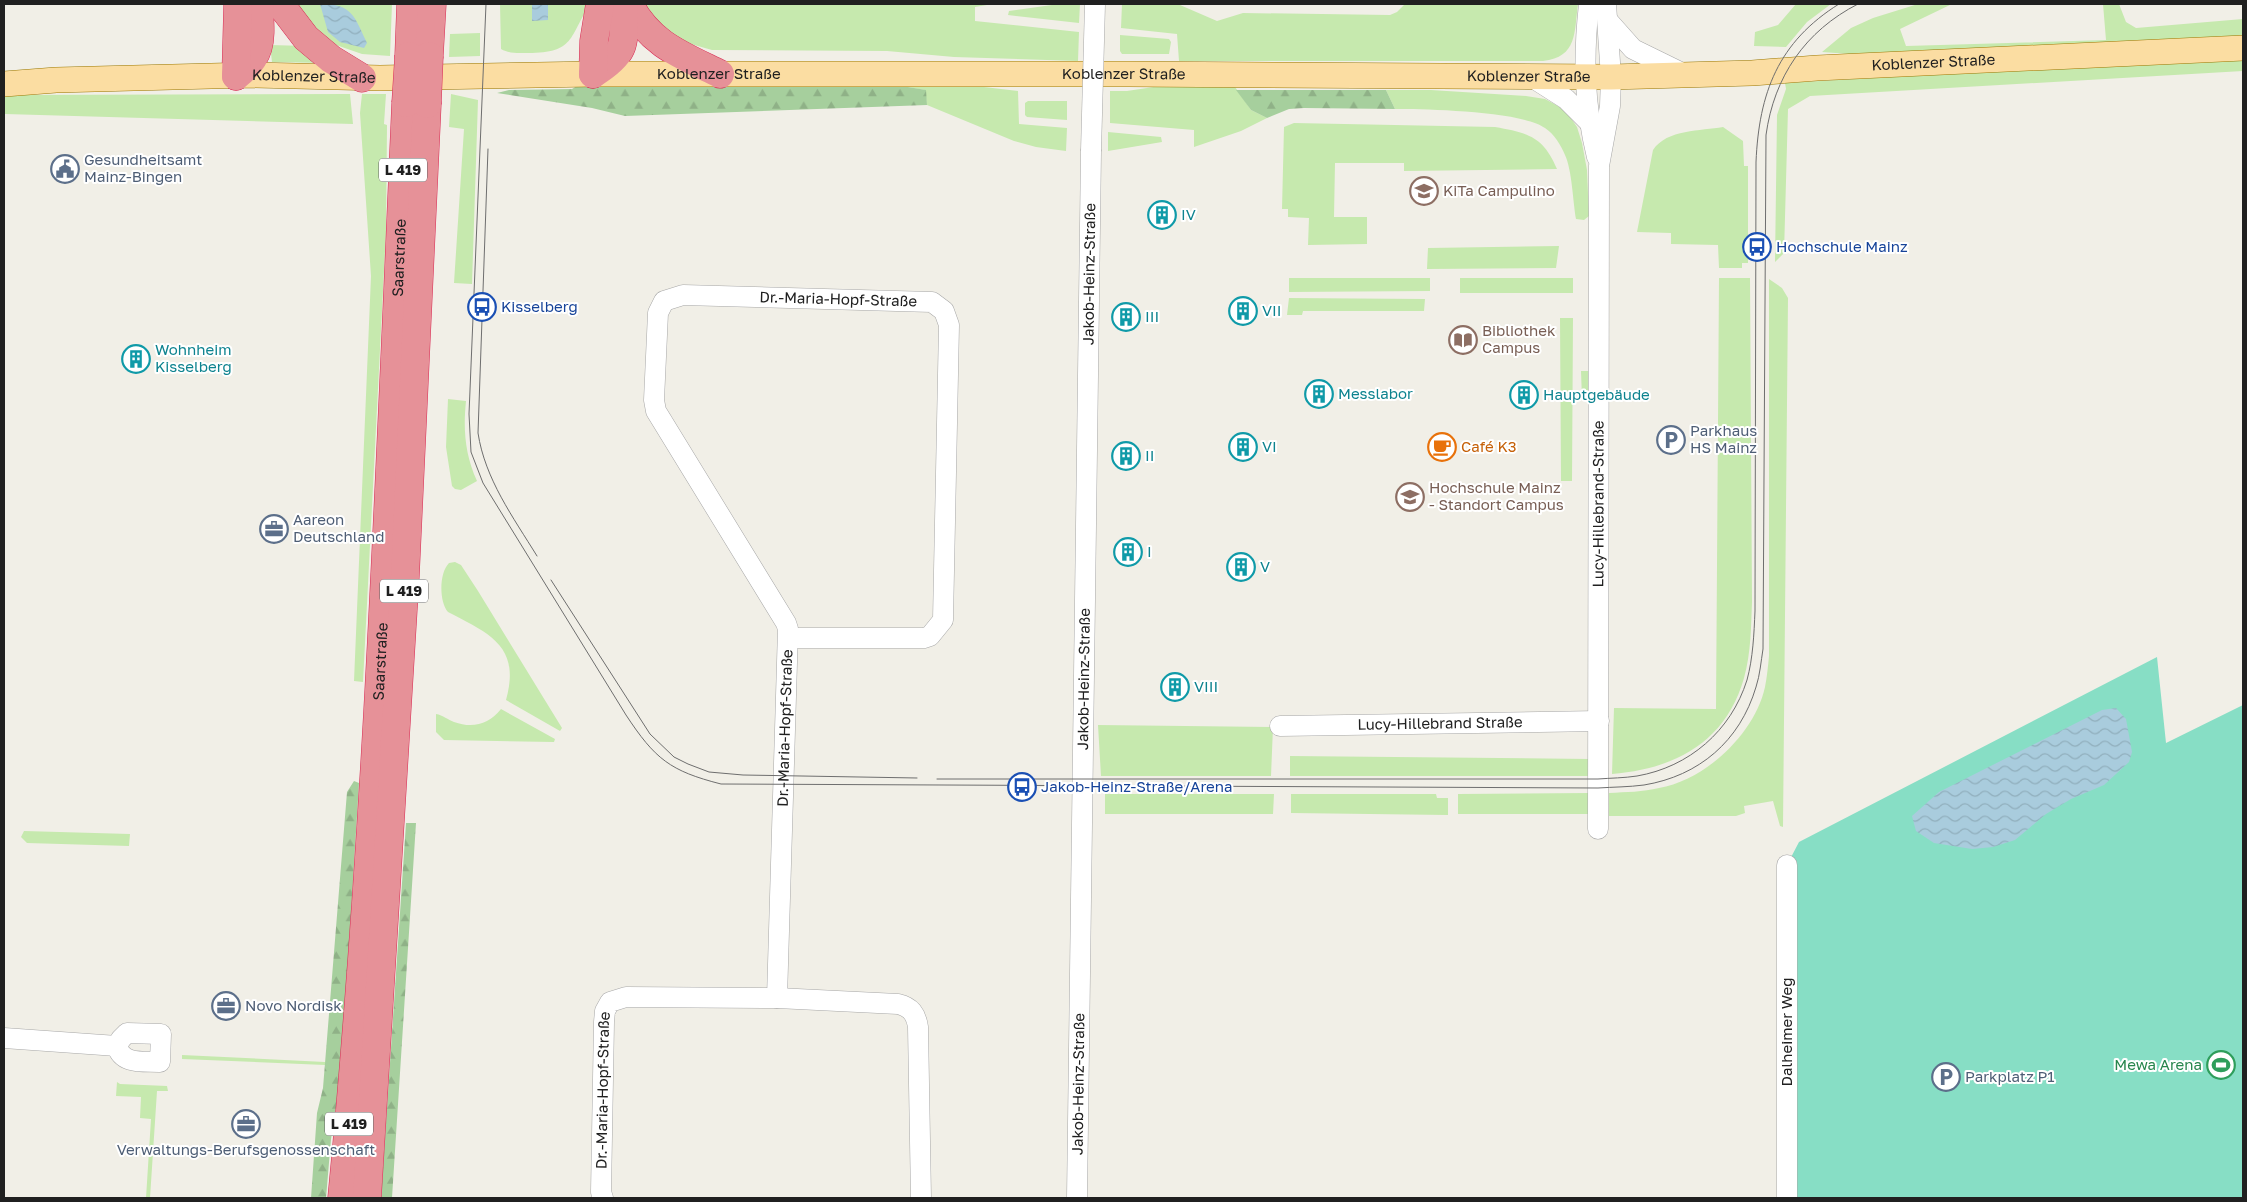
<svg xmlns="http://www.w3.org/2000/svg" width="2247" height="1202" viewBox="0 0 2247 1202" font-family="'Golos Text',sans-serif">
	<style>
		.grass { fill: #c6e9ae }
		.forest { fill: url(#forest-firs) }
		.pitch { fill: #87dec5 }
		.water { fill: url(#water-waves) }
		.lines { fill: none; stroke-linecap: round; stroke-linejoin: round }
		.minor-casing { stroke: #a7a7a7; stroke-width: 21 }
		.major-casing { stroke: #9b7802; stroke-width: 26 }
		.highway-casing { stroke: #d92a54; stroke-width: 29 }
		.minor { stroke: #fff; stroke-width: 20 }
		.major { stroke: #fbdda2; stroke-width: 25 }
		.highway { stroke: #e69198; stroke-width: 28 }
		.tram { stroke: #6e6e6e; stroke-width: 1 }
		.minor-bridge-casing { stroke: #a7a7a7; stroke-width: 21; stroke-linecap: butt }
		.highway-bridge-casing { stroke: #d92a54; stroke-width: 29; stroke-linecap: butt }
		.minor-bridge { stroke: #fff; stroke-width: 20 }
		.highway-bridge { stroke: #e69198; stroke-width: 28 }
		.labels { text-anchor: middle; stroke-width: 4; stroke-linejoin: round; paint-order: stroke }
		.shield { fill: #fff; stroke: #636363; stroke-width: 1 }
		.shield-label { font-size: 14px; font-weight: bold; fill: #202020 }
		.street-label { font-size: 15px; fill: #202020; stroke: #fff }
		.service-label { font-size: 15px; fill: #4e5e75; stroke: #fff; text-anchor: start }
		.education-label { font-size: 15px; fill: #785e54; stroke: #fff; text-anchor: start }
		.culture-label { font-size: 15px; fill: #0d838f; stroke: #fff; text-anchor: start }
		.transit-label { font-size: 15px; fill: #164399; stroke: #fff; text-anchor: start }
		.food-label { font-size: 15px; fill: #c56008; stroke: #fff; text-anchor: start }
		.leisure-label { font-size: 15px; fill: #27864d; stroke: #fff; text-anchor: end }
	</style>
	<defs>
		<pattern id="forest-firs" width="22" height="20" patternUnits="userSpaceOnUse" patternTransform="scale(1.25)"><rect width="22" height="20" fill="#a6cf9d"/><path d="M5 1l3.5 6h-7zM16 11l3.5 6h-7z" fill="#8fb187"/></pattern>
		<pattern id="water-waves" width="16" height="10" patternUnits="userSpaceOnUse" patternTransform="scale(1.25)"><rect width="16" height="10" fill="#a9ccdd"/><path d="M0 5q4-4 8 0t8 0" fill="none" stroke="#91afbd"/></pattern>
	</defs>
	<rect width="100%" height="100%" fill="#f1efe7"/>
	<path class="grass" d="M288 4H392L390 56 362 54 336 45Z
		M500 4H590C569 37 575 53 528 53 518 53 510 54 501 49Z
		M643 4H993L975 7V21L1079 32 1078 61 954 57 887 51 712 50 673 39Z
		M1059 4H1080L1079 23 1008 15 1009 11Z
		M1122 4 1180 5 1217 21 1243 13 1390 15 1397 12 1405 4H1578C1574 32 1578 57 1543 61H1179L1177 34 1121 28Z
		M1796 4H1831L1807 22 1786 47 1754 46 1755 32 1778 25Z
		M1918 4H1952L1900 29 1906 46 2106 40 2103 4H2119L2126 22 2136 28 2243 19V42L1905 58 1822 52 1851 28 1873 18Z
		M480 33V56L449 57 450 34Z
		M1120 35 1169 39 1171 42 1169 54H1122L1120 51Z
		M270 45 306 46 325 63 272 62Z
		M2243 57V71L1810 96 1788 109 1784 253 1775 262 1777 115 1786 89 1785 83Z
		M884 83H950L1018 91 1019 124 1067 128 1066 151 1036 147 1014 141 927 105 925 90Z
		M1180 83 1233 84 1251 110 1267 118 1241 131 1194 147V130L1110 123V91H1127Z
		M1386 90H1431L1526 96 1545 99 1558 106 1568 114 1577 127 1582 143 1587 170 1589 216 1584 220 1576 219C1573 202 1572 170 1565 155 1561 145 1554 134 1545 128 1522 111 1425 109 1395 109Z
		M350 94 353 124 5 114 4 122V96L8 95Z
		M362 94H386L384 124 387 125 386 232 363 682 354 681 371 276 360 113Z
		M451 94 478 100 472 284 454 283 464 129 449 127Z
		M1028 101H1067V120L1027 117 1025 115V103Z
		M1294 123 1495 127C1528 133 1543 136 1557 169L1404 171V163H1335L1334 217H1367V244L1308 245 1309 218 1288 217V209H1282L1284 127Z
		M1723 127 1743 141 1744 166H1748V263H1742V268H1719L1718 245 1671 244V233L1637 232 1653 150C1667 129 1701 131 1723 127Z
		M1108 132 1161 137 1162 142 1108 151Z
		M1559 246 1556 268 1427 269 1428 248Z
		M1289 278H1430V291L1289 292Z
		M1460 278H1573V293H1460Z
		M1719 278H1750L1752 602C1751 627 1751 653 1744 678 1726 742 1675 769 1612 774L1614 708 1716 709Z
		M1769 279 1782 288 1788 298 1783 827 1780 826 1773 801 1744 806 1745 813 1736 816H1609V793C1626 792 1643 792 1659 788 1706 780 1755 733 1765 687 1767 677 1768 666 1769 656Z
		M1289 298 1425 299 1424 311H1303L1302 315H1287Z
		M1560 318H1573L1572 481H1561Z
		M1581 371H1593V399H1582Z
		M448 399 466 401C463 430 465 454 477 481L461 490 455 489 452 486 446 447Z
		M455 562 461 565 478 591 562 728 560 731 506 700C521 646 490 634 448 612 439 602 439 573 449 563Z
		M501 709 555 739 554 742 444 740 436 732V714C443 715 448 720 454 722 473 729 489 724 501 709Z
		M1098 725 1273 727 1271 776H1101Z
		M1290 756 1590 759 1591 776H1290Z
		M1590 793 1589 814H1458V794Z
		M1105 794H1274L1273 814H1105Z
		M1291 794H1436L1437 798H1448V815L1291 813Z
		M24 831 130 834 129 846 27 843 21 837Z
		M182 1055 325 1062V1065L182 1059Z
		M117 1082 120 1084 167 1086 168 1091H157L150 1198H146L151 1119 140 1118 141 1097 116 1096Z"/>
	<path class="forest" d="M884 83 926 90 927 105 625 116 592 108 497 93 509 90 572 89 577 86Z
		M1236 90H1386L1395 109 1304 108 1289 109 1267 118 1251 110Z
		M354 781 359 783 341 1077 331 1139 326 1198H311L317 1113 323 1088 347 792Z
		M406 823H416L392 1198H381Z"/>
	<path class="pitch" d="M2157 657 2166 743 2243 705V1198H1787V865L1799 842Z"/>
	<path class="water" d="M320 4C353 4 354 16 367 43L364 48 340 42 328 32Z
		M532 4H548V20L532 21Z
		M2116 708 2126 719 2132 752 2129 762 2104 785 2071 799 2046 814 2015 840 1993 847 1972 849 1934 843 1916 831 1912 816 1939 792 2102 710Z"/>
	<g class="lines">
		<defs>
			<g id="minor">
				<path d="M1589 4C1583 58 1584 104 1597 157"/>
				<path d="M1609 22 1633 49 1684 74"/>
				<path d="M1533 78 1566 99 1588 121"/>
				<path id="s1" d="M1280 726 1599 721"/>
				<path id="s2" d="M1598 829 1599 166 1610 106 1611 77 1606 4"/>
				<path d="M1787 865V1198"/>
				<path id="s3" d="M777 998 788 629 786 623 656 411 654 400 658 313 664 301 683 295 932 302 944 311 949 325 943 620 930 636 924 638H788"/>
				<path d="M127 1033 161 1034 160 1062C143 1061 122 1065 117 1046L121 1039Z"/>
				<path d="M4 1038 117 1046"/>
				<path id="s4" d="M603 1198 601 1192 604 1022 605 1011 610 1002 626 997 777 998 898 1004C911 1007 916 1014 918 1027L921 1198"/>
				<path id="s5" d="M1077 1198 1091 151"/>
			</g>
			<g id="major">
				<path id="s6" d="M4 84 56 80 250 75 380 78 593 74H1129L1611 77 1752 73 1817 68 2243 48"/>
			</g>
			<g id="highway">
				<path d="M280 4 306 38 331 59 362 78"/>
				<path d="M629 4C650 44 681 55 720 74"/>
				<path d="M409 56 411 4"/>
				<path d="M429 56 432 4"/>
				<path d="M593 74C629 52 624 42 623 4"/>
				<path d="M593 74 594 41 600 4"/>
				<path d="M236 76C265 54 260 36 259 4"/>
				<path d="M236 76 238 4"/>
				<path id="s7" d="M342 1198C377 834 390 469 406 103"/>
				<path d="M367 1198 405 577 427 104"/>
			</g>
		</defs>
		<use href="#minor" class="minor-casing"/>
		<use href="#major" class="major-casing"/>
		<use href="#highway" class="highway-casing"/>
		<use href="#minor" class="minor"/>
		<use href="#major" class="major"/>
		<use href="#highway" class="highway"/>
		<path class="tram" d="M486 4 469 414 471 452 483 483 626 715C655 759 670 771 721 784L1598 788C1613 787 1629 787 1644 785 1699 776 1740 741 1756 687 1760 675 1761 661 1763 649L1766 135C1774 77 1805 31 1858 4
			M488 149 478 433C485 479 513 517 537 556
			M551 580 650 734 674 757 688 764 709 772 743 775 917 778
			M937 779H1598C1611 778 1624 778 1637 776 1689 767 1731 731 1747 680 1753 658 1754 634 1755 611L1756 162C1759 93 1778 42 1839 4"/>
		<defs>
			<path id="minor-bridge" d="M1091 151 1095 4"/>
			<path id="highway-bridge" d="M406 103 409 56
				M427 104 429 56"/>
		</defs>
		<use href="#minor-bridge" class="minor-bridge-casing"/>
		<use href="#highway-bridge" class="highway-bridge-casing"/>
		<use href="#minor-bridge" class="minor-bridge"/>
		<use href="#highway-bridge" class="highway-bridge"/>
	</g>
	<defs>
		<symbol id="civic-ring" viewBox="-11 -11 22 22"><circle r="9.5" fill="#fff" stroke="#5c6f8a" stroke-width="1.5"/><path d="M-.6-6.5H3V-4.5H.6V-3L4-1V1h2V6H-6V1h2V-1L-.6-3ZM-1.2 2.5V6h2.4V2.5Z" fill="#5c6f8a"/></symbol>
		<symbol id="school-ring" viewBox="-11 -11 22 22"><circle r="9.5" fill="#fff" stroke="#8d6e63" stroke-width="1.5"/><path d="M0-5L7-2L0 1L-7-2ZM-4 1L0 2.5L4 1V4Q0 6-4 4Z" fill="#8d6e63"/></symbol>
		<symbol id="building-ring" viewBox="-11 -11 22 22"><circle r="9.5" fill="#fff" stroke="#0f9aa8" stroke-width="1.5"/><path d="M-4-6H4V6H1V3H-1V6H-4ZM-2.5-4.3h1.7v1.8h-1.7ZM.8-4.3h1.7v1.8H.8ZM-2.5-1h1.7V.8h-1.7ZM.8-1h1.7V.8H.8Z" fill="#0f9aa8"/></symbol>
		<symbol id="bus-ring" viewBox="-11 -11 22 22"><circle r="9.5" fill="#fff" stroke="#1a4fb4" stroke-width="1.5"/><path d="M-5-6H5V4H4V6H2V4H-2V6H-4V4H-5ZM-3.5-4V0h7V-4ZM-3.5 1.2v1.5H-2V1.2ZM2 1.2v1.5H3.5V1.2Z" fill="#1a4fb4"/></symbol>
		<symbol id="library-ring" viewBox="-11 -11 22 22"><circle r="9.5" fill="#fff" stroke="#8d6e63" stroke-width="1.5"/><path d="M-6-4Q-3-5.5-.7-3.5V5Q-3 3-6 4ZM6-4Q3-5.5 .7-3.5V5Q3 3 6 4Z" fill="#8d6e63"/></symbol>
		<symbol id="parking-ring" viewBox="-11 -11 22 22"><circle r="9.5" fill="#fff" stroke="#5c6f8a" stroke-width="1.5"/><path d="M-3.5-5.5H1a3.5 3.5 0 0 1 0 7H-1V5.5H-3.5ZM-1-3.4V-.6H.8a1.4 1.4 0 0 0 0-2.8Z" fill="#5c6f8a"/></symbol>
		<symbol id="cafe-ring" viewBox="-11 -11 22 22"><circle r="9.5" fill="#fff" stroke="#e8710a" stroke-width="1.5"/><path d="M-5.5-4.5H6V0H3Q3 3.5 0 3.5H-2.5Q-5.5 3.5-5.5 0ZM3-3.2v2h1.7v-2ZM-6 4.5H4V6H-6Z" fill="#e8710a"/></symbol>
		<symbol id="university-ring" viewBox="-11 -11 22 22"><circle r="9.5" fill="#fff" stroke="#8d6e63" stroke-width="1.5"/><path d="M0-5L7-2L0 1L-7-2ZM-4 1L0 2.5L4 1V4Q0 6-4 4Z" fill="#8d6e63"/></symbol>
		<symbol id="office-ring" viewBox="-11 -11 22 22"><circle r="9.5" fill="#fff" stroke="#5c6f8a" stroke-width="1.5"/><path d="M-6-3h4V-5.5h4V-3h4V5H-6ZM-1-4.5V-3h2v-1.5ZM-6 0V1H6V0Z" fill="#5c6f8a"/></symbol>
		<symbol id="stadium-ring" viewBox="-11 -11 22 22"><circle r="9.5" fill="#fff" stroke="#2e9e5b" stroke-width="1.5"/><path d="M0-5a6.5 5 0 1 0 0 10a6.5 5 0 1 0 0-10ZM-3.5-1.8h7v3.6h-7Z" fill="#2e9e5b"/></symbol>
	</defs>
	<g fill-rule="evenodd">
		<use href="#civic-ring" x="49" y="153" width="32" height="32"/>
		<use href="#school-ring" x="1408" y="175" width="32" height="32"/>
		<use href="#building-ring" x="1146" y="199" width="32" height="32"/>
		<use href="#bus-ring" x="1741" y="231" width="32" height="32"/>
		<use href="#bus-ring" x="466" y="291" width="32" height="32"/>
		<use href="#building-ring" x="1227" y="295" width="32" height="32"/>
		<use href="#building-ring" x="1110" y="301" width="32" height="32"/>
		<use href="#library-ring" x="1447" y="324" width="32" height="32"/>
		<use href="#building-ring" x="120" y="343" width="32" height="32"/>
		<use href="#building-ring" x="1303" y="378" width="32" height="32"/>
		<use href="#building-ring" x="1508" y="379" width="32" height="32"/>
		<use href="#parking-ring" x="1655" y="424" width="32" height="32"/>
		<use href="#building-ring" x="1227" y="431" width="32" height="32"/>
		<use href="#cafe-ring" x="1426" y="431" width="32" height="32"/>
		<use href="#building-ring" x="1110" y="440" width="32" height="32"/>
		<use href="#university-ring" x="1394" y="481" width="32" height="32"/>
		<use href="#office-ring" x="258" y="513" width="32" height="32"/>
		<use href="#building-ring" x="1112" y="536" width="32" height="32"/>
		<use href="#building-ring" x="1225" y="551" width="32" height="32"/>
		<use href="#building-ring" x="1159" y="671" width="32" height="32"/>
		<use href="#bus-ring" x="1006" y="771" width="32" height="32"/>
		<use href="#office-ring" x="210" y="990" width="32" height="32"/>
		<use href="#stadium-ring" x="2205" y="1049" width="32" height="32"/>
		<use href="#parking-ring" x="1930" y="1061" width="32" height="32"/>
		<use href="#office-ring" x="230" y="1108" width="32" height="32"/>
	</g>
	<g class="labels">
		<g class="shield">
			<rect x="379" y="158.5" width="48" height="23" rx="4"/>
			<rect x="380" y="579.5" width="48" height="23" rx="4"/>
			<rect x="325" y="1112.5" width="48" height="23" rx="4"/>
		</g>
		<g class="shield-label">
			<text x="403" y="175">L 419</text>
			<text x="404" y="596">L 419</text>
			<text x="349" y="1129">L 419</text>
		</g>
		<g class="street-label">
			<text dy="5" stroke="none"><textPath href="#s6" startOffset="1930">Koblenzer Straße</textPath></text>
			<text dy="5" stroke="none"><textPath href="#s6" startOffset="715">Koblenzer Straße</textPath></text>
			<text dy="5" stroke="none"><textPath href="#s6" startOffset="1120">Koblenzer Straße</textPath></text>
			<text dy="5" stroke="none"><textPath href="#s6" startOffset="310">Koblenzer Straße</textPath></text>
			<text dy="5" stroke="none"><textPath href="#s6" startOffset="1525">Koblenzer Straße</textPath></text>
			<text dy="5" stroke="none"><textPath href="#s7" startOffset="942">Saarstraße</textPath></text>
			<text dy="5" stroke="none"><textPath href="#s5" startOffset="924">Jakob-Heinz-Straße</textPath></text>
			<text dy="5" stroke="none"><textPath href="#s3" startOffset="911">Dr.-Maria-Hopf-Straße</textPath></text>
			<text dy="5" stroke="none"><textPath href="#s2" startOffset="325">Lucy-Hillebrand-Straße</textPath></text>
			<text dy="5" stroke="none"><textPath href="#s7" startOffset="538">Saarstraße</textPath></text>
			<text dy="5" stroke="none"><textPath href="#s5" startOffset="519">Jakob-Heinz-Straße</textPath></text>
			<text dy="5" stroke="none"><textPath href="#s1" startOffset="160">Lucy-Hillebrand Straße</textPath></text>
			<text dy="5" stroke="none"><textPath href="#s3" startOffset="270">Dr.-Maria-Hopf-Straße</textPath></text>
			<text transform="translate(1787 1032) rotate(-90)" y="5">Dalheimer Weg</text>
			<text dy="5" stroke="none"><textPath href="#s5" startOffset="114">Jakob-Heinz-Straße</textPath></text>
			<text dy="5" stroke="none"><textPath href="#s4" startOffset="108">Dr.-Maria-Hopf-Straße</textPath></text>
		</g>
		<g class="service-label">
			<text x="84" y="165">Gesundheitsamt<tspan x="84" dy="17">Mainz-Bingen</tspan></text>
			<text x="1690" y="436">Parkhaus<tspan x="1690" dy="17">HS Mainz</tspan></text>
			<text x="293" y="525">Aareon<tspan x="293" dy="17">Deutschland</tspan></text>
			<text x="245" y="1011">Novo Nordisk</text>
			<text x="1965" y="1082">Parkplatz P1</text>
			<text x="246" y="1155" text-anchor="middle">Verwaltungs-Berufsgenossenschaft</text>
		</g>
		<g class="education-label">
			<text x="1443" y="196">KiTa Campulino</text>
			<text x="1482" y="336">Bibliothek<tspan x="1482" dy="17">Campus</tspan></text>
			<text x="1429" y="493">Hochschule Mainz<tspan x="1429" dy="17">- Standort Campus</tspan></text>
		</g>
		<g class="culture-label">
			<text x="1181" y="220">IV</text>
			<text x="1262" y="316">VII</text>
			<text x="1145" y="322">III</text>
			<text x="155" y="355">Wohnheim<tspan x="155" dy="17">Kisselberg</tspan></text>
			<text x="1338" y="399">Messlabor</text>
			<text x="1543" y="400">Hauptgebäude</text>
			<text x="1262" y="452">VI</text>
			<text x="1145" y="461">II</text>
			<text x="1147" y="557">I</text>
			<text x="1260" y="572">V</text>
			<text x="1194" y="692">VIII</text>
		</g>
		<g class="transit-label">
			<text x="1776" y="252">Hochschule Mainz</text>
			<text x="501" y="312">Kisselberg</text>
			<text x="1041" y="792">Jakob-Heinz-Straße/Arena</text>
		</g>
		<g class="food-label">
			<text x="1461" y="452">Café K3</text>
		</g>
		<g class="leisure-label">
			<text x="2202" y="1070">Mewa Arena</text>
		</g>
	</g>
	<rect width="2247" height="1202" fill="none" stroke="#202020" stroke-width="10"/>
</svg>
